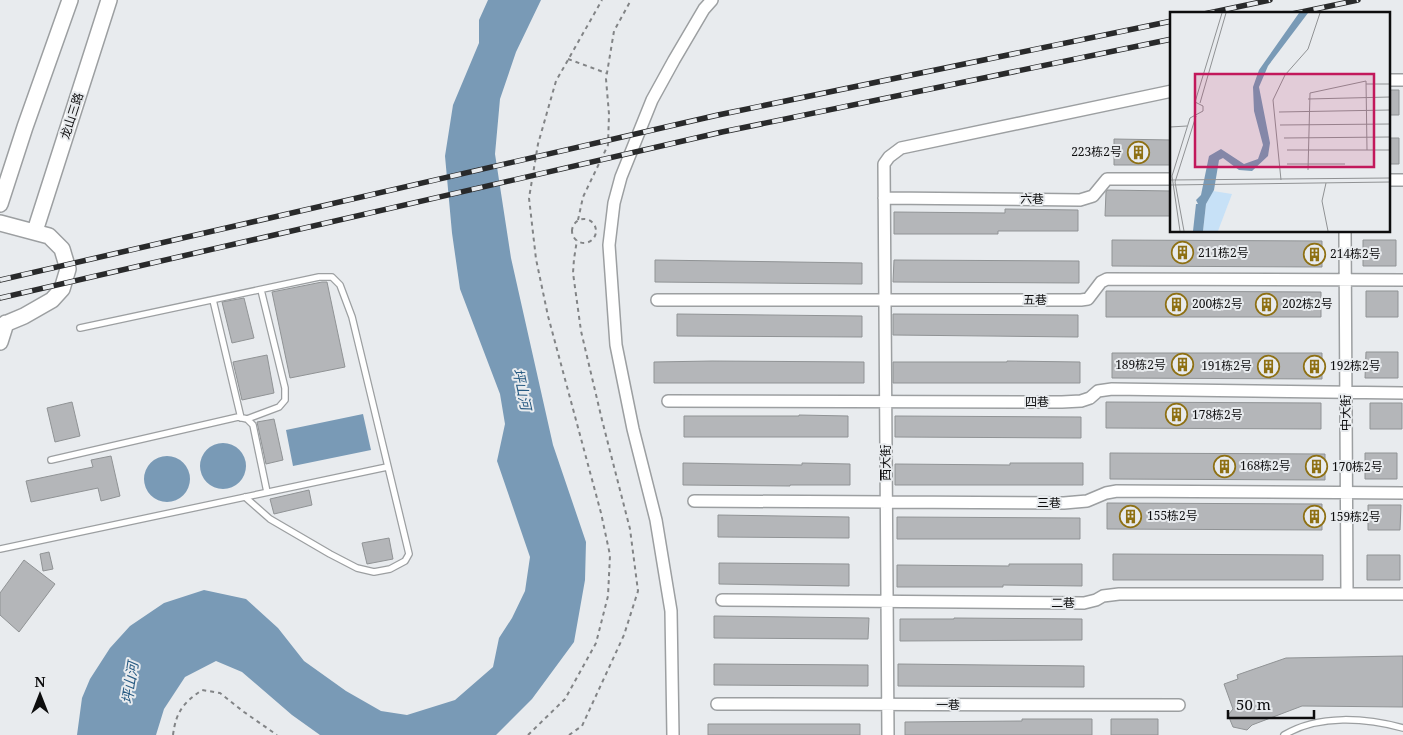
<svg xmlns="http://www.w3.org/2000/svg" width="1403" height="735" viewBox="0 0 1403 735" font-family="'Noto Serif','Noto Sans SC',serif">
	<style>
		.water { fill: #799ab6 }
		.building { fill: #b4b6b9; stroke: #909395 }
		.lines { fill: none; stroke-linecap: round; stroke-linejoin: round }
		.lane-casing { stroke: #9c9fa1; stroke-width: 8 }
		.street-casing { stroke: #9c9fa1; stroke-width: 14 }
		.secondary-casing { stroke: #9c9fa1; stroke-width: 18 }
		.path { stroke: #828486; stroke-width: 2; stroke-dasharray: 4 4; stroke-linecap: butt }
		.lane { stroke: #fff; stroke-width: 5.5 }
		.street { stroke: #fff; stroke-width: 11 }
		.secondary { stroke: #fff; stroke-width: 15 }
		.rail-casing { stroke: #292a2b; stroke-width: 5.5 }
		.rail { stroke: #e8ebee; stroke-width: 4; stroke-dasharray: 11; stroke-linecap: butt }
		.labels { text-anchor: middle; stroke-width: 4; stroke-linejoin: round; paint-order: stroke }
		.street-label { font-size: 12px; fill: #0d0d0e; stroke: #e8ebee }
		.poi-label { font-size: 12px; fill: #0d0d0e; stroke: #e8ebee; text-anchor: start }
		.water-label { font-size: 14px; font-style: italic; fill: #265a82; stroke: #e8ebee }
		.inset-road { fill: none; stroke: #909294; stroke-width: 1 }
		.view { fill: #c2185b; fill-opacity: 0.15; stroke: #c2185b; stroke-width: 2.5 }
		.inset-edge { fill: none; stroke: #0d0d0e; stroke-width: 2.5 }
	</style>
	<rect width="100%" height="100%" fill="#e8ebee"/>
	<path class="water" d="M488 0H541L516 52 500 99 495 154 511 258 553 445 586 542 585 580 574 642 532 699 496 735H320L292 715 242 672 216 661 185 677 164 709 156 735H77L82 698 90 679 110 648 130 626 164 603 204 590 246 599 278 628 304 661 346 691 381 711 407 715 455 700 493 667 499 638 512 618 525 591 530 557 497 461 505 424 500 394 460 289 452 233 445 156 453 105 479 43V20Z
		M363 414 371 450 293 466 286 430Z
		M200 466a23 23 0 1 1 46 0a23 23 0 1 1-46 0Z
		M144 479a23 23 0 1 1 46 0a23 23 0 1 1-46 0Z"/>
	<path class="building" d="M1389 90H1399V115H1389Z
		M1389 138H1399V164H1389Z
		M1114 139 1172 140V165H1114Z
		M1107 190 1172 191V216H1105L1106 192Z
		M1005 209 1078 210V231H998V234H894V212L1005 213Z
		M1112 240 1322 241V267L1112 266Z
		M1363 240H1396V266H1363Z
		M655 260 862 263V284L655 282Z
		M894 260 1079 261V283L893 282Z
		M322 282H327L345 367 290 378 272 292Z
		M1106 291 1321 292V317H1106Z
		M1366 291H1398V317H1366Z
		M244 298 254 338 232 343 222 302Z
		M677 314 862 316V337L677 336Z
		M893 314 1078 315V337L893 335Z
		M1366 352H1398V378H1365Z
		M1112 353H1322V379L1112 378Z
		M267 355 274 393 242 400 233 362Z
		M712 361 864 362V383H654V362Z
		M1007 361 1080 362V383H893V362H1007Z
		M72 402 80 436 55 442 47 408Z
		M1106 402 1321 403V429L1106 428Z
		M1370 403H1402V429H1370Z
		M799 415 848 416V437H684V416H799Z
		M895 416 1081 417V438L895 437Z
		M274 419 283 460 266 464 257 422Z
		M1110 453 1325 454V480L1110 479Z
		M1365 453H1397V479H1365Z
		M111 456 120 496 101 501 98 488 31 502 26 481 93 467 91 460Z
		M683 463 802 465V463L850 464V485H790V486L683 485Z
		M1010 463H1083V485H895V464L1010 465Z
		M309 490 312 505 274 514 270 499Z
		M1107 503 1322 504V530L1107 529Z
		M1368 505H1401L1400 530H1368Z
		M718 515 849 517V538L718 537Z
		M897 517 1080 518V539H897Z
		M389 538 393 559 367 564 362 543Z
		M49 552 53 569 43 571 40 554Z
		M1113 554 1323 555V580H1113Z
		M1367 555H1400V580H1367Z
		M24 560 55 584 19 632 0 615V593Z
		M719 563 849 564V586L719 584Z
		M1009 564H1082V586L1003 585V587H897V565L1009 566Z
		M714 616 869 618 868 639 714 638Z
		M954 618 1082 619V640L900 641V619H954Z
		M1403 656V707L1302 706 1252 725 1247 730 1233 727 1228 715 1233 709 1224 684 1238 679 1237 675 1286 658Z
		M714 664 868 665V686L714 685Z
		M898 664 1084 666V687L898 686Z
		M1022 719H1092V735H905V722L1022 721Z
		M1111 719H1158V735H1111Z
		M708 724H860V735H708Z"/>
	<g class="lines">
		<defs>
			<path id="lane" d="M213 300 241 418
				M80 328 319 277H332L340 285 352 317 409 554 405 561 390 569 374 572 357 568 330 554 270 519 245 497
				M247 419 279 407 285 400V388L261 290
				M51 460 238 417 247 419 253 425 267 492
				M0 549 387 467
				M1284 735C1319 714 1366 718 1403 728"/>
			<path id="street" d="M1389 80H1403
				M1389 180H1403
				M884 198 1080 200 1093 196 1107 179H1172
				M1345 231 1347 594
				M657 300H1081L1088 299 1101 282 1107 279 1403 280
				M668 401 1062 402 1081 401 1090 398 1098 391 1112 389 1403 393
				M694 501 1064 503 1087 501 1106 493 1117 491 1403 493
				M722 600 1084 603 1096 600 1103 596 1119 594H1403
				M717 704 1179 705
				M673 735 671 611 656 520 633 429 616 345 609 245 614 203 621 177 652 100 674 60 704 9 712 0
				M888 735 884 164 889 157 901 148 1172 91"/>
			<path id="secondary" d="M0 204 25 127 70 0
				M0 223 49 236 62 249 68 269 62 289 52 300 24 316 0 326
				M35 231 109 0
				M0 342 6 323"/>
		</defs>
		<use href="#lane" class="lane-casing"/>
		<use href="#street" class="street-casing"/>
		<use href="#secondary" class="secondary-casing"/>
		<path class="path" d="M568 59 606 73
			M572 231a12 12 0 1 1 24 0a12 12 0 1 1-24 0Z
			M578 220 583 197 608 145 609 114 606 79 614 31 631 0
			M173 735C176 712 183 703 202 690L220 693 244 712 277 735
			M528 735 565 699 596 643 608 596 610 555 601 513 548 316 536 259 529 198 538 144 556 81 602 0
			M569 735 582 726 624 635 638 591 630 529 602 420 581 331 573 273 574 259 577 240"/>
		<use href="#lane" class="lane"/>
		<use href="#street" class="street"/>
		<use href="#secondary" class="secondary"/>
		<defs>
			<path id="rail" d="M1204 14 1270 0
				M1292 14 1358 0
				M0 280 718 115 1172 21
				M0 298 722 132 1172 39"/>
		</defs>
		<use href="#rail" class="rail-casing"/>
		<use href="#rail" class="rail"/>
	</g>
	<defs>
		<symbol id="building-ring" viewBox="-11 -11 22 22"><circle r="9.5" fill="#e8ebee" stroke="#8e7013" stroke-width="1.5"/><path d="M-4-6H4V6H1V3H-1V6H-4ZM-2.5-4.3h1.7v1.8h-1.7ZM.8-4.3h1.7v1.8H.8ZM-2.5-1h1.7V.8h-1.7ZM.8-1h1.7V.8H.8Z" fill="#8e7013"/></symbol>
	</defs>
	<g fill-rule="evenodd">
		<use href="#building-ring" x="1126" y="140" width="25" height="25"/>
		<use href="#building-ring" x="1170" y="240" width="25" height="25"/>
		<use href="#building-ring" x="1302" y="242" width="25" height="25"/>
		<use href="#building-ring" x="1164" y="292" width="25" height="25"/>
		<use href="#building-ring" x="1254" y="292" width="25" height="25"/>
		<use href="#building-ring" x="1170" y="352" width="25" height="25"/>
		<use href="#building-ring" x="1256" y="354" width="25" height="25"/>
		<use href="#building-ring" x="1302" y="354" width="25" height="25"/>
		<use href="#building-ring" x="1164" y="402" width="25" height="25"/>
		<use href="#building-ring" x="1212" y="454" width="25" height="25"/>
		<use href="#building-ring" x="1304" y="454" width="25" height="25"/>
		<use href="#building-ring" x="1118" y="504" width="25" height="25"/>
		<use href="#building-ring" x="1302" y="504" width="25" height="25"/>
	</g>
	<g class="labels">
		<g class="street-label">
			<text transform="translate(72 116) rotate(-72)" y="4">龙山三路</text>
			<text x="1032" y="203">六巷</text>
			<text x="1035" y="304">五巷</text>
			<text x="1037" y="406">四巷</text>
			<text transform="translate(1346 413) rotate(-90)" y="4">中大街</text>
			<text transform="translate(886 463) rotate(-90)" y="4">西大街</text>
			<text x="1049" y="507">三巷</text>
			<text x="1063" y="607">二巷</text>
			<text x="948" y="709">一巷</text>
		</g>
		<g class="poi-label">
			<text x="1122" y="156" text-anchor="end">223栋2号</text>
			<text x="1198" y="257">211栋2号</text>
			<text x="1330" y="258">214栋2号</text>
			<text x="1192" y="308">200栋2号</text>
			<text x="1282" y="308">202栋2号</text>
			<text x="1166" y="369" text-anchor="end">189栋2号</text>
			<text x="1252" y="370" text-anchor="end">191栋2号</text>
			<text x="1330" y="370">192栋2号</text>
			<text x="1192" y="419">178栋2号</text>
			<text x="1240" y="470">168栋2号</text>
			<text x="1332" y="471">170栋2号</text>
			<text x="1147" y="520">155栋2号</text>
			<text x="1330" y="521">159栋2号</text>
		</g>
		<g class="water-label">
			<text transform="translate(522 389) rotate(78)" y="5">坪山河</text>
			<text transform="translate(130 683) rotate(-81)" y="5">坪山河</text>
		</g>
	</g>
	<g transform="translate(1170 12)">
		<rect width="220" height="220" fill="#e8ebee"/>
		<path d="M43 179 62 182 48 219H33L36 192Z" fill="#c7e1f7"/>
		<path d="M129 1H138L98 54 89 75 100 131 98 144 82 159 69 158 53 146 49 148 44 178 36 192 33 219H23L26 192H28L26 188 31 183 39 144 51 137 74 152 88 147 93 133 84 99 83 75 89 58Z" fill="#799ab6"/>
		<path class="inset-road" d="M196 72H220M138 87 220 85M30 91 56 1M109 100 220 98M110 113 220 112M0 115 17 114M114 126 220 125M117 138H220M117 152H175M138 158 140 81 196 69 197 138M0 168 220 166M111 168 103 88 115 63 138 37 150 1M156 171 152 189 158 219M0 173 220 170M10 219 2 164 20 106 33 99V94L25 90 52 1M14 219 5 170 26 104"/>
		<path class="view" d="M25 62H204V155H25Z"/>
		<rect width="220" height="220" class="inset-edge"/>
	</g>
	<g transform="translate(40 695)" stroke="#e8ebee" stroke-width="4" paint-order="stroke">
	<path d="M0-4L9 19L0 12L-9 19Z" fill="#0d0d0e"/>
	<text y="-8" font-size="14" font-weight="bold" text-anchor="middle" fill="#0d0d0e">N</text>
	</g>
	<path d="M1228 710v8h86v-8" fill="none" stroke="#0d0d0e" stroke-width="2.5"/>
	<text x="1236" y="710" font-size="15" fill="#0d0d0e" stroke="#e8ebee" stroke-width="4" paint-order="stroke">50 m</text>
</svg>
